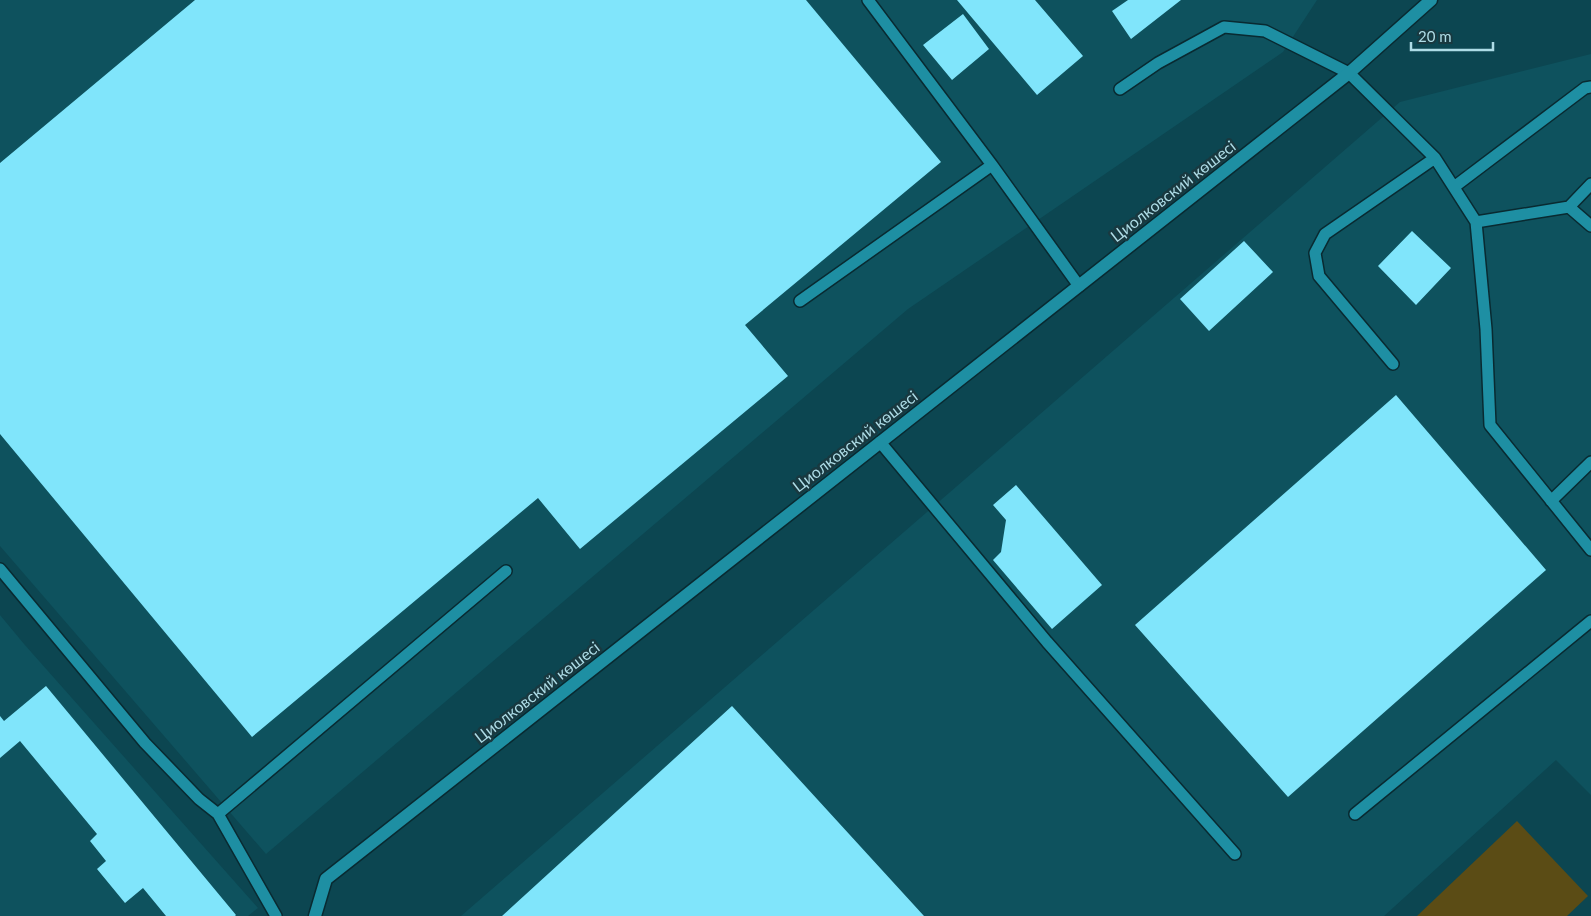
<svg xmlns="http://www.w3.org/2000/svg" width="1591" height="916" viewBox="0 0 1591 916" font-family="Lato,sans-serif">
	<style>
		.built { fill: #0e525e }
		.green { fill: #5b4c15 }
		.building { fill: #80e5fb }
		.lines { fill: none; stroke-linecap: round; stroke-linejoin: round }
		.service-casing { stroke: #092a31; stroke-width: 14 }
		.tertiary-casing { stroke: #092a31; stroke-width: 15 }
		.service { stroke: #1e8fa3; stroke-width: 11 }
		.tertiary { stroke: #1e8fa3; stroke-width: 12 }
		.labels { text-anchor: middle; stroke-width: 5; stroke-linejoin: round; paint-order: stroke }
		.street-label { font-size: 16px; fill: #aedce6; stroke: #193940 }
	</style>
	<rect width="100%" height="100%" fill="#0c4651"/>
	<path class="built" d="M0 0H1317L1283 52 908 309 266 854 0 546Z
		M1591 54V795L1556 760 1384 916H461L1400 102Z
		M0 615 24 644 258 908 248 916H0Z"/>
	<path class="green" d="M1517 821 1588 896 1567 916H1417Z"/>
	<path class="building" d="M195 0H806L941 162 745 325 788 376 580 549 538 498 252 737 0 434V163Z
		M957 0H1035L1083 56 1037 95Z
		M1128 0H1181L1131 39 1112 11Z
		M963 14 989 49 952 80 923 45Z
		M1412 231 1451 268 1416 305 1378 266Z
		M1244 241 1273 272 1209 331 1180 299Z
		M1396 395 1546 570 1288 797 1135 625Z
		M1016 485 1102 585 1052 629 993 560 1001 552 1006 520 993 505Z
		M46 686 236 915 235 916H166L143 888 125 903 97 869 106 861 90 841 97 834 20 741 0 758V716L4 721Z
		M732 706 924 916H502Z"/>
	<g class="lines">
		<defs>
			<path id="service" d="M868 0 992 165
				M1120 89 1158 63 1224 27 1265 31 1349 73 1435 158 1476 222 1486 329 1490 425 1591 550
				M1454 187 1585 88 1591 87
				M1569 207 1591 184
				M1476 222 1569 207 1591 226
				M800 301 992 165 1079 286
				M1393 364 1319 276 1315 253 1325 234 1435 158
				M880 442 1047 642 1235 854
				M1551 501 1591 462
				M0 569 145 743 199 799 218 814 276 916
				M218 814 506 571
				M1355 814 1591 621"/>
			<path id="tertiary" d="M315 916 326 879 1349 73 1431 0"/>
		</defs>
		<use href="#service" class="service-casing"/>
		<use href="#tertiary" class="tertiary-casing"/>
		<use href="#service" class="service"/>
		<use href="#tertiary" class="tertiary"/>
	</g>
	<g class="labels">
		<g class="street-label">
			<text transform="translate(1173 191) rotate(-38)" y="6">Циолковский көшесі</text>
			<text transform="translate(855 441) rotate(-38)" y="6">Циолковский көшесі</text>
			<text transform="translate(537 692) rotate(-38)" y="6">Циолковский көшесі</text>
		</g>
	</g>
	<path d="M1411 42v8h82v-8" fill="none" stroke="#aedce6" stroke-width="2.5"/>
	<text x="1418" y="42" font-size="15" fill="#aedce6" stroke="#193940" stroke-width="4" paint-order="stroke">20 m</text>
</svg>
